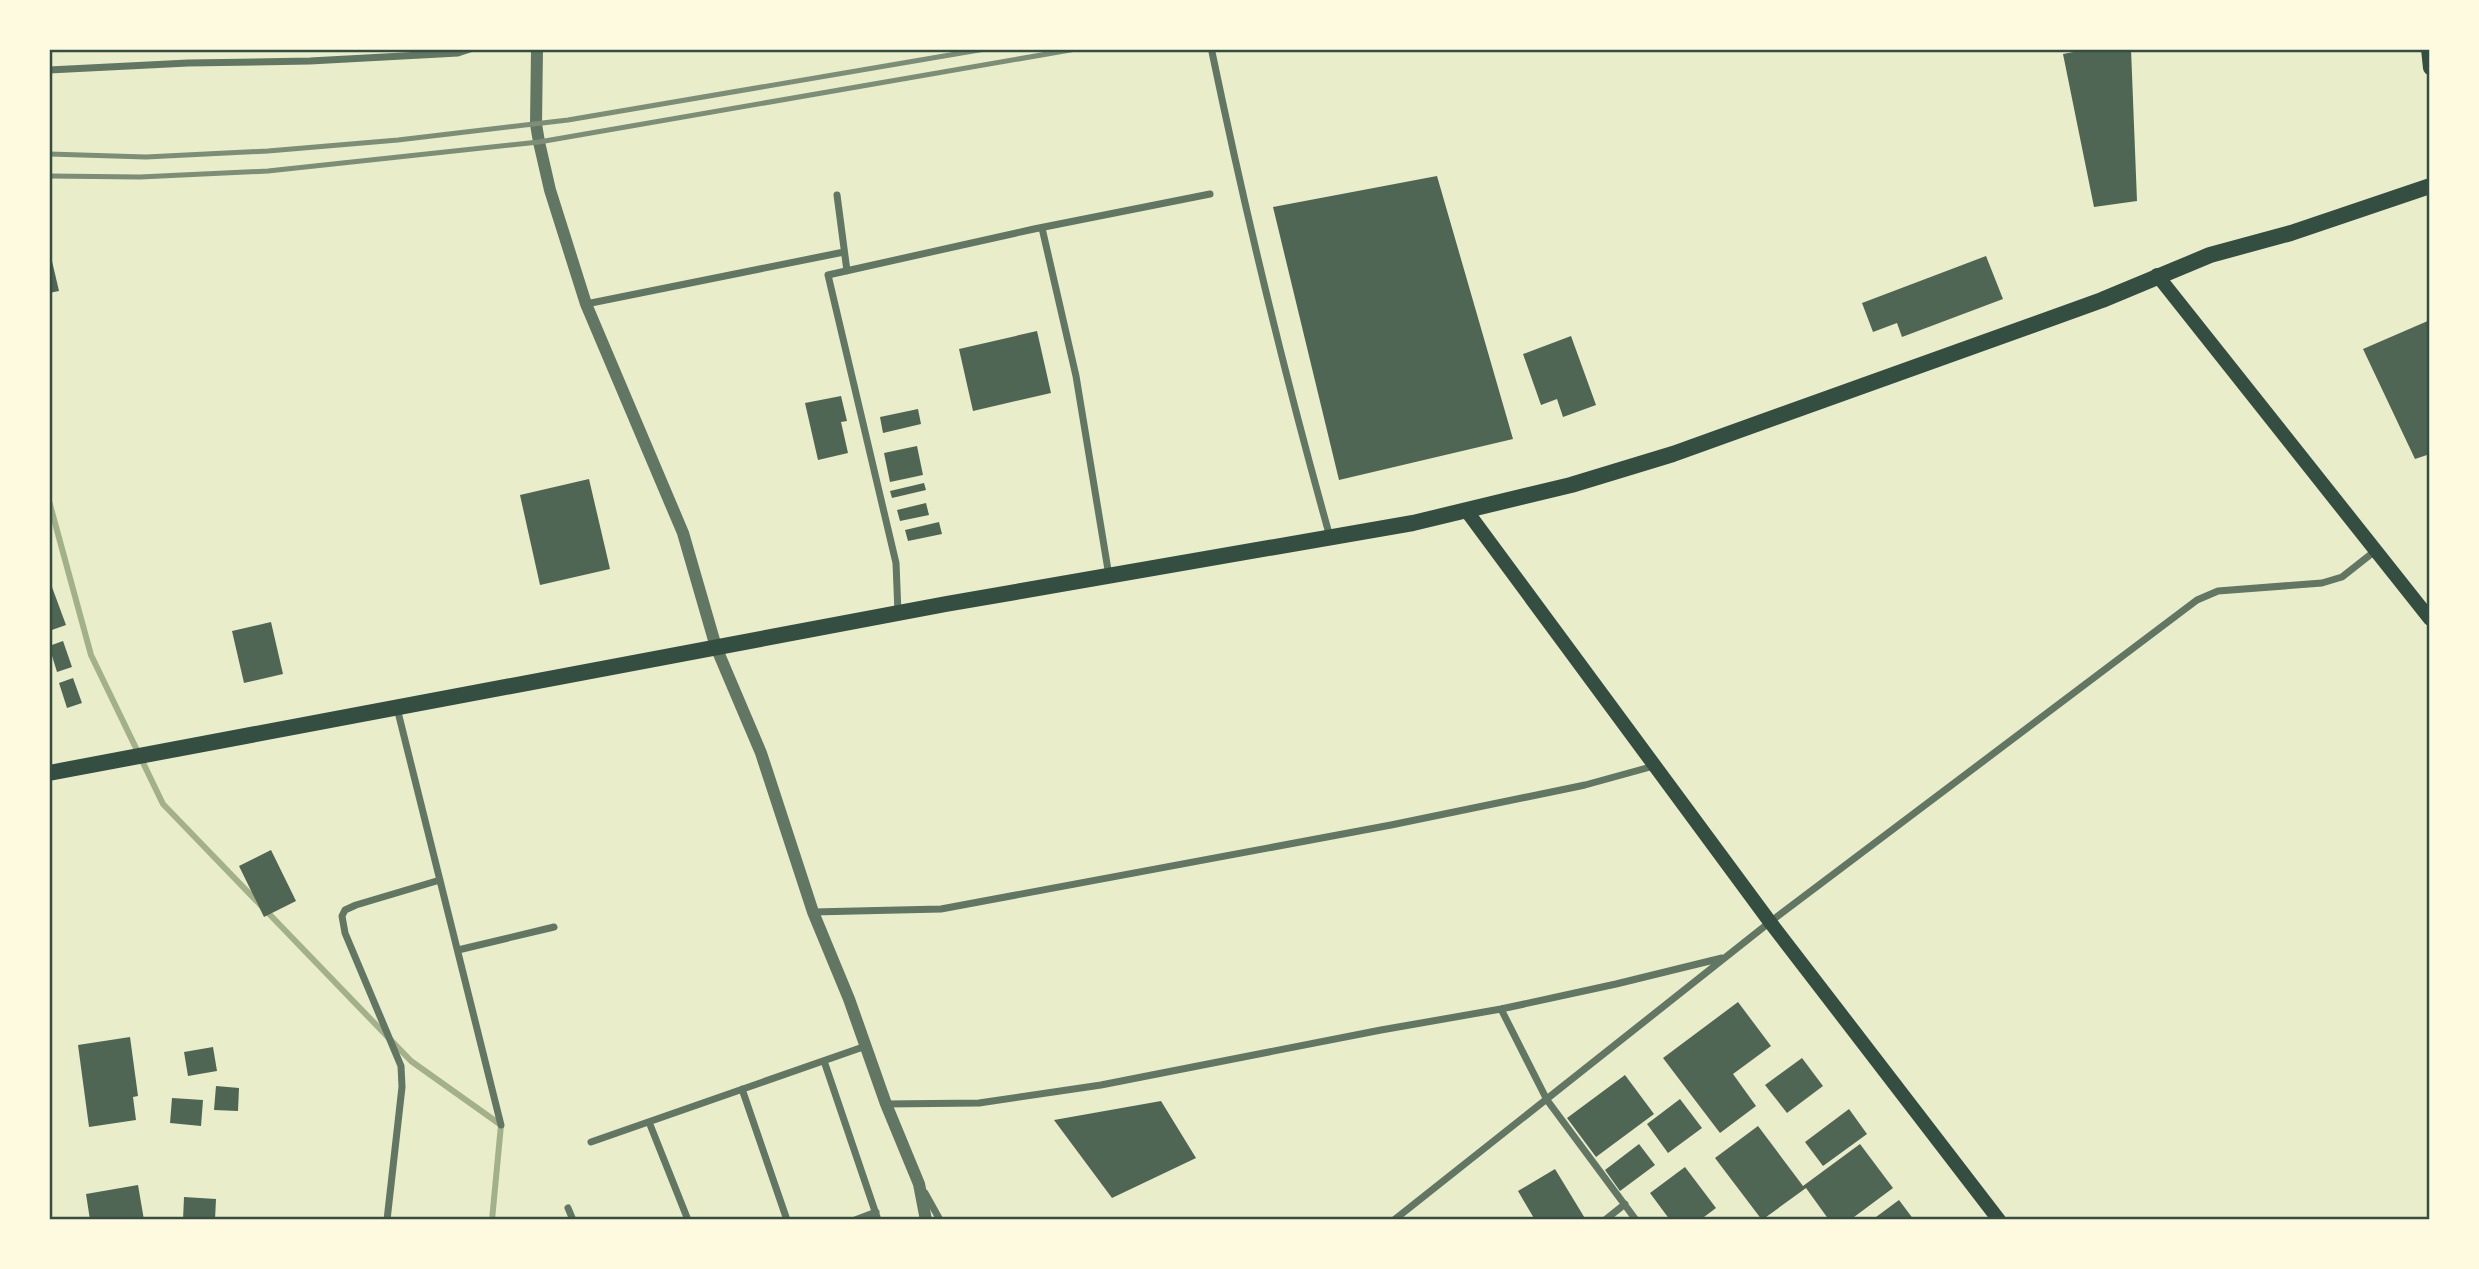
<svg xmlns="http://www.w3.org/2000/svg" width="2479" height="1269" viewBox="0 0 2479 1269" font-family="Montserrat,sans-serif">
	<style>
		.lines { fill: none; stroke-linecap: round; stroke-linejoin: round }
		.stream { stroke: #a3b18a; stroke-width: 6 }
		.building { fill: #4f6655 }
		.minor { stroke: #617663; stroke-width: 7 }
		.tertiary { stroke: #617663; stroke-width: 12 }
		.secondary { stroke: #344e41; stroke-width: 14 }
		.primary { stroke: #344e41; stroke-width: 16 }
		.rail { stroke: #7c8e77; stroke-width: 5 }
		.neatline { fill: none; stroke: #344e41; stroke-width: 2.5 }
	</style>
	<rect width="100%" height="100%" fill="#e9edc9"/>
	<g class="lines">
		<path class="stream" d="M49 501 91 655 163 804 411 1061 501 1125 492 1220"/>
	</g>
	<path class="building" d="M2089 49H2131L2137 201 2094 207 2063 54Z
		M1437 176 1513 439 1339 480 1273 207Z
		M1986 256 2003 299 1902 337 1897 323 1873 332 1862 303Z
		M52 261 59 291 49 293V262Z
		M2430 320V454L2415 459 2363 349Z
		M1037 331 1051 393 973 411 959 349Z
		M1571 336 1596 405 1563 417 1557 399 1541 405 1523 354Z
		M841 396 847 421 841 422 848 453 818 460 805 403Z
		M918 409 921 424 883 433 880 417Z
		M917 446 923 475 890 482 884 453Z
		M589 479 610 569 540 585 520 495Z
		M924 483 926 490 892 498 890 491Z
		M926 503 929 515 900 521 897 510Z
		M939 522 942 534 908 541 905 530Z
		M49 579 66 625 49 631Z
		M271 622 283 674 244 683 232 631Z
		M63 641 72 667 57 672 49 646Z
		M73 678 82 703 67 708 59 683Z
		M271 850 296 901 264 917 239 866Z
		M1738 1002 1771 1046 1733 1074 1756 1106 1720 1133 1663 1058Z
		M130 1037 138 1096 133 1097 136 1120 89 1127 78 1045Z
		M213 1047 217 1071 188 1076 184 1052Z
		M1802 1058 1823 1086 1787 1113 1765 1085Z
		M1625 1075 1654 1114 1596 1157 1567 1118Z
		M216 1086 239 1088 238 1111 214 1110Z
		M172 1098 203 1100 201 1126 170 1123Z
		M1680 1099 1702 1128 1668 1153 1647 1124Z
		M1161 1101 1196 1158 1112 1198 1054 1120Z
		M1849 1109 1867 1134 1823 1166 1805 1142Z
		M1758 1126 1803 1186 1860 1144 1893 1188 1850 1220H1829L1806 1188 1762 1220 1715 1158Z
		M1639 1144 1655 1165 1620 1191 1605 1170Z
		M1685 1167 1716 1208 1700 1220H1670L1650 1193Z
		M1555 1169 1586 1220H1535L1518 1191Z
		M138 1185 144 1220H90L86 1194Z
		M184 1197 216 1199 215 1220H183Z
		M1899 1200 1914 1220H1872Z"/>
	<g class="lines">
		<path class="minor" d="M1212 52C1246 215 1285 377 1330 537
			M49 70 188 63 310 61 458 53 470 49
			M837 195 847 271
			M1042 228 1076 376 1109 576
			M586 304 844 252
			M898 613 896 563 828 275 1034 229 1210 194
			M397 708 501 1125
			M813 912 941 909 1391 825 1585 785 1654 766
			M458 950 554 927
			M1501 1009 1547 1100 1636 1220
			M824 1061 878 1220
			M742 1089 787 1220
			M886 1104 979 1103 1101 1085 1381 1030 1501 1009 1616 984 1722 958
			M649 1122 688 1220
			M591 1142 866 1046
			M925 1193 940 1220
			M568 1208 573 1220
			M387 1220 402 1087 401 1066 345 933 342 916 345 910 356 905 440 880
			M855 1220 876 1212
			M1394 1220 1770 922 2197 600 2218 591 2322 583 2342 577 2375 551
			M1605 1220 1625 1204"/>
		<path class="tertiary" d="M537 49 536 124 539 142 550 190 586 304 683 533 716 647 761 753 813 912 849 999 886 1104 919 1184 926 1220"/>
		<path class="secondary" d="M2428 49 2430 68
			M2157 275 2430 619
			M1466 510 1770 922 1999 1220"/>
		<path class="primary" d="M49 773 946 604 1413 523 1571 485 1673 454 2102 300 2210 255 2291 233 2430 186"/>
		<path class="rail" d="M49 154 146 157 268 151 398 140 568 120 985 49
			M49 176 140 177 268 171 539 142 1076 49"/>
	</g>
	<rect width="2479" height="1269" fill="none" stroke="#fefae0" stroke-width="102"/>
	<rect x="51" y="51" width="2377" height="1167" class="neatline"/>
</svg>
